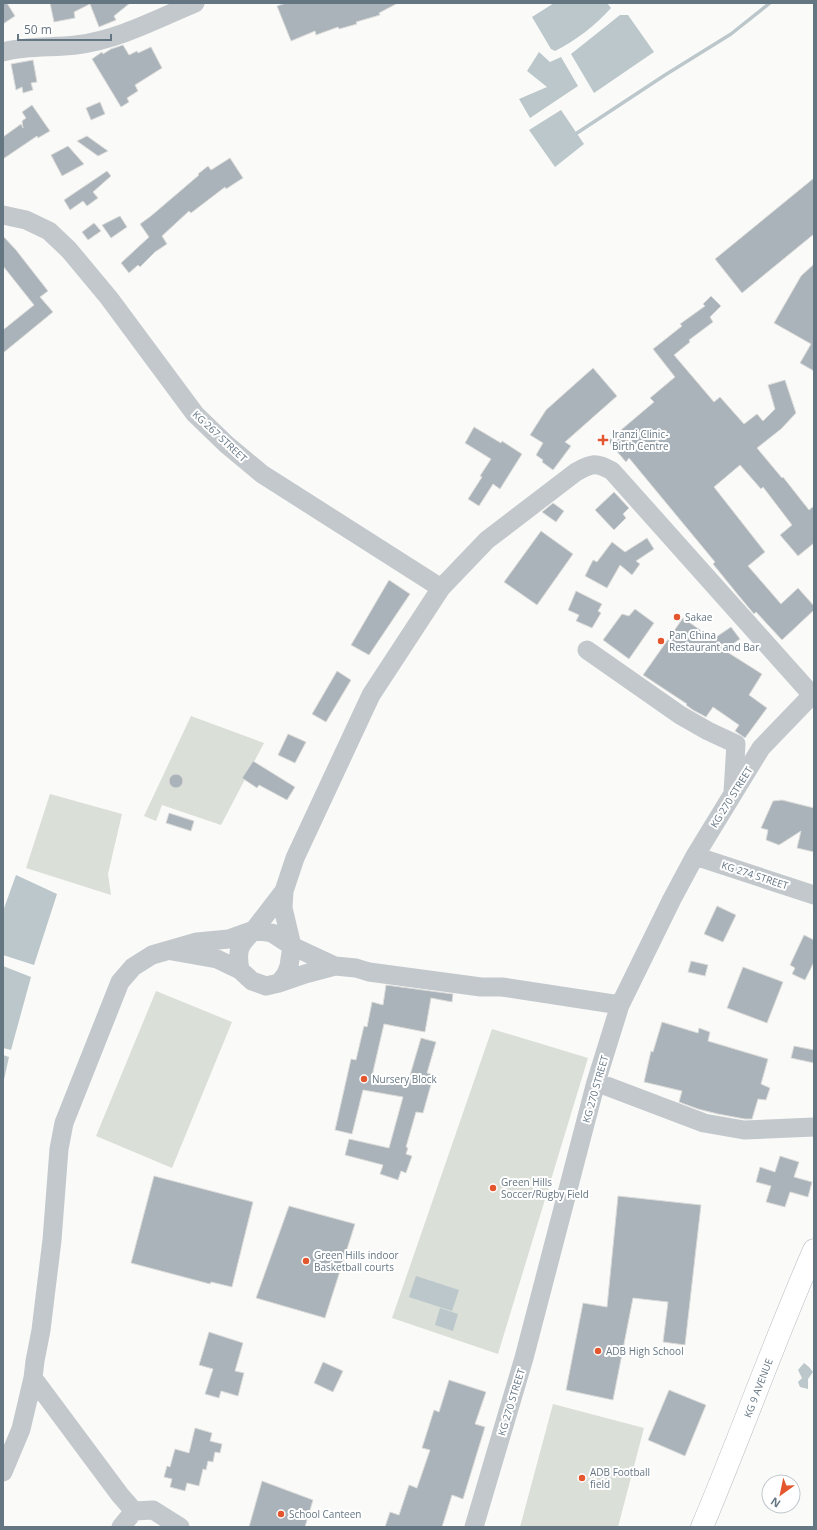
<svg xmlns="http://www.w3.org/2000/svg" width="817" height="1530" viewBox="0 0 817 1530" font-family="'Open Sans',sans-serif">
	<style>
		.green { fill: #dadfd7 }
		.water { fill: #bbc7cb }
		.lines { fill: none; stroke-linecap: round; stroke-linejoin: round }
		.stream { stroke: #bbc7cb; stroke-width: 3.5 }
		.building { fill: #aab3b9; stroke: #dcdcda }
		.major-casing { stroke: #b5babe; stroke-width: 23 }
		.minor { stroke: #c3c8cc; stroke-width: 19 }
		.major { stroke: #fff; stroke-width: 22 }
		.poi-dot { fill: #e4572e; stroke: #fff; stroke-width: 1.5 }
		.labels { text-anchor: middle; stroke-width: 4; stroke-linejoin: round; paint-order: stroke }
		.poi-label { font-size: 10px; fill: #657683; stroke: #fff; text-anchor: start }
		.street-label { font-size: 10px; fill: #657683; stroke: #fff }
	</style>
	<rect width="100%" height="100%" fill="#fafaf8"/>
	<path class="green" d="M191 716 264 743 221 825 162 805 156 821 144 816Z
		M50 794 122 814 108 874 111 895 26 868Z
		M156 991 232 1022 172 1168 96 1136Z
		M492 1029 588 1058 498 1354 392 1318Z
		M553 1404 644 1428 618 1527H520Z"/>
	<path class="water" d="M554 3H607L611 8C596 25 575 41 555 51L551 49 532 17Z
		M620 15H628L654 52 594 93 571 54Z
		M539 52 550 62 561 57 578 86 530 118 519 99 547 87 527 71Z
		M561 110 584 144 555 167 529 130Z
		M16 875 57 894 34 965 3 955V911Z
		M3 966 31 977 11 1050 3 1048Z
		M3 1055 9 1057 3 1084Z
		M416 1276 459 1290 452 1311 409 1297Z
		M440 1308 458 1314 453 1331 435 1325Z
		M804 1363 809 1367 813 1372 808 1379V1389L800 1387 798 1382 802 1378 798 1370Z"/>
	<g class="lines">
		<path class="stream" d="M577 133 665 75 731 34 770 3"/>
	</g>
	<path class="building" d="M3 3H7L15 16 3 24Z
		M50 3H130L114 16 116 20 99 27 90 4 74 12 75 18 54 22Z
		M286 3H398L379 13 380 15 356 22 357 24 339 29 338 27 316 35 315 31 291 41 277 6Z
		M123 45 129 55 137 51 138 53 151 47 162 68 135 85 138 91 127 98 129 102 121 107 92 59 102 52 103 54 111 49Z
		M33 60 37 82 31 83 33 90 23 93 22 87 16 90 11 64Z
		M100 102 105 114 91 120 86 108Z
		M32 105 50 131 38 138 37 136 3 159V137L21 124 23 128 22 121 26 118 22 112Z
		M87 136 108 151 98 156 77 141Z
		M68 146 84 164 62 176 51 155Z
		M230 158 243 178 226 189 225 187 191 213 189 211 162 236 167 244 155 252 140 267 138 265 129 273 121 263 149 237 140 224 151 216 199 175 198 174 208 166 211 170Z
		M107 171 111 176 93 192 98 198 87 206 83 201 70 210 64 200Z
		M814 178V234L742 293 715 259Z
		M120 216 127 227 111 238 102 225Z
		M94 223 101 231 88 240 82 232Z
		M3 236 16 250 48 291 40 297 53 312 3 353V330L34 305 3 266Z
		M814 264V371L800 363 811 344 774 323 801 276Z
		M711 296 721 306 710 317 713 322 689 340 690 342 674 355 714 402 720 397 744 424 757 414 763 421 775 409 768 385 785 380 796 413 781 429 757 448 782 478 783 477 809 510 814 506V543L798 556 780 535 792 525 763 487 761 489 740 465 714 487 765 552 748 566 781 604 798 588 814 606V610L782 640 756 612 754 614 739 596 713 564 715 562 629 458 626 462 608 441 654 402 650 398 675 377 653 349 682 326 680 324 705 306 703 304Z
		M593 368 617 396 565 442 571 446 553 470 542 462 543 460 536 455 543 443 530 435 546 410Z
		M474 427 501 443 502 441 522 454 500 489 493 484 479 506 468 499 482 477 480 476 491 459 465 443Z
		M614 492 629 508 623 514 626 518 614 530 595 510Z
		M553 503 564 511 556 522 542 512Z
		M541 531 573 554 537 605 504 582Z
		M647 538 654 549 636 561 640 564 632 575 620 565 607 588 585 576 593 560 597 562 612 542 625 552Z
		M389 580 410 594 369 655 351 645Z
		M576 591 602 604 598 611 601 613 592 628 576 621 579 615 568 610Z
		M635 609 654 623 629 659 603 640 622 614 629 616Z
		M683 618 713 639 731 627 740 639 724 650 762 674 749 695 767 708 745 738 735 731 739 725 713 707 706 717 693 710 686 705 687 704 643 675Z
		M337 671 351 680 326 722 312 714Z
		M288 734 306 742 295 763 278 755Z
		M253 761 295 787 287 800 259 785 257 788 242 778Z
		M169 781a7 7 0 1 1 14 0a7 7 0 1 1-14 0Z
		M782 800 814 808V852L797 848 801 831 779 845 766 840 768 830 761 828 773 801Z
		M169 813 194 821 191 831 166 823Z
		M717 906 736 915 723 942 704 934Z
		M804 935 814 940V962L805 980 792 974 795 968 790 965Z
		M691 961 708 965 705 976 688 972Z
		M743 967 783 982 767 1023 727 1008Z
		M386 985 453 994 452 1002 431 998 425 1032 384 1024 372 1076 408 1082 421 1038 436 1042 427 1073 434 1075 430 1088 423 1113 416 1112 406 1147 408 1148 406 1154 412 1156 406 1173 401 1171 398 1180 380 1174 383 1165 345 1155 349 1139 389 1148 403 1097 363 1090 352 1134 335 1130 351 1059 356 1060 364 1026 367 1027 372 1002 383 1005Z
		M662 1022 698 1033 699 1028 710 1032 708 1041 768 1059 761 1084 770 1088 766 1100 758 1099 752 1119H745L718 1114 698 1109 679 1102 682 1091 644 1082 651 1051 653 1052Z
		M794 1046 814 1050V1063L791 1058Z
		M780 1156 799 1162 794 1177 812 1182 808 1197 790 1192 785 1207 766 1202 771 1186 756 1182 760 1167 775 1172Z
		M154 1176 253 1202 232 1287 211 1282 210 1284 131 1263Z
		M618 1196 701 1205 685 1345 663 1342 668 1302 633 1298 613 1400 566 1390 583 1303 607 1307Z
		M289 1206 355 1224 325 1318 256 1298Z
		M209 1332 243 1343 235 1371 244 1373 238 1396 221 1391 219 1398 205 1394 213 1369 199 1365Z
		M323 1362 343 1371 333 1392 314 1383Z
		M449 1380 486 1392 475 1424 485 1427 463 1499 452 1495 442 1527H385L390 1512 399 1515 409 1485 417 1488 430 1450 422 1448 434 1410 439 1412Z
		M669 1390 706 1405 685 1456 648 1440Z
		M195 1428 212 1433 210 1441 222 1444 220 1453 215 1452 213 1462 208 1461 206 1470 203 1469 199 1486 187 1483 185 1491 170 1487 172 1479 164 1477 167 1466 170 1467 175 1449 189 1453Z
		M262 1481 313 1500 305 1527H249Z"/>
	<g class="lines">
		<defs>
			<path id="major" d="M702 1527C741 1435 774 1341 814 1250"/>
		</defs>
		<use href="#major" class="major-casing"/>
		<path class="minor" d="M3 52C27 45 52 48 76 45 118 40 157 19 195 3
			M3 215 26 220 49 231 69 250 109 298 195 414 226 444 262 474 441 588
			M587 650 680 715 708 731 736 744 733 792
			M695 856 814 895
			M284 891 283 908 292 946 335 966 356 968 369 972 481 987H502L620 1005
			M172 951 217 959 240 970 252 981 266 986 279 983 286 974 289 966 292 946 272 933 254 930C240 945 236 948 240 970
			M279 983 305 974 335 966
			M596 1082 704 1123 744 1130 814 1127
			M33 1378 120 1495 134 1511
			M3 1472 21 1429 33 1378 35 1361 41 1330 52 1240 59 1149 64 1123 120 982 133 967 152 955 197 942 229 939 254 930 284 891 295 858 371 695 441 588 487 540 576 472C592 463 596 462 612 471L812 695H814
			M121 1527 134 1511 153 1510 180 1527
			M474 1527 524 1358 596 1082 620 1005 672 899 695 856 761 748 812 695"/>
		<use href="#major" class="major"/>
	</g>
	<g class="poi-dot">
		<path d="M601 434h4v4h4v4h-4v4h-4v-4h-4v-4h4z"/>
		<circle cx="677" cy="617" r="4"/>
		<circle cx="661" cy="641" r="4"/>
		<circle cx="364" cy="1079" r="4"/>
		<circle cx="493" cy="1188" r="4"/>
		<circle cx="306" cy="1261" r="4"/>
		<circle cx="598" cy="1351" r="4"/>
		<circle cx="582" cy="1478" r="4"/>
		<circle cx="281" cy="1514" r="4"/>
	</g>
	<g class="labels">
		<g class="poi-label">
			<text x="612" y="438">Iranzi Clinic-<tspan x="612" dy="12">Birth Centre</tspan></text>
			<text x="685" y="621">Sakae</text>
			<text x="669" y="639">Pan China<tspan x="669" dy="12">Restaurant and Bar</tspan></text>
			<text x="372" y="1083">Nursery Block</text>
			<text x="501" y="1186">Green Hills<tspan x="501" dy="12">Soccer/Rugby Field</tspan></text>
			<text x="314" y="1259">Green Hills indoor<tspan x="314" dy="12">Basketball courts</tspan></text>
			<text x="606" y="1355">ADB High School</text>
			<text x="590" y="1476">ADB Football<tspan x="590" dy="12">field</tspan></text>
			<text x="289" y="1518">School Canteen</text>
		</g>
		<g class="street-label">
			<text transform="translate(220 436) rotate(43)" y="4">KG 267 STREET</text>
			<text transform="translate(731 797) rotate(-58)" y="4">KG 270 STREET</text>
			<text transform="translate(755 875) rotate(18)" y="4">KG 274 STREET</text>
			<text transform="translate(595 1089) rotate(-74)" y="4">KG 270 STREET</text>
			<text transform="translate(758 1388) rotate(-69)" y="4">KG 9 AVENUE</text>
			<text transform="translate(511 1402) rotate(-73)" y="4">KG 270 STREET</text>
		</g>
	</g>
	<rect width="817" height="1530" fill="none" stroke="#657683" stroke-width="8"/>
	<g transform="translate(781 1494) rotate(213)"><circle r="19" fill="#ffffff" stroke="#c1c8cd"/>
	<path d="M0-3L7 15L0 10L-7 15Z" fill="#e4572e"/>
	<text y="-6" font-size="11" font-weight="bold" text-anchor="middle" fill="#657683">N</text>
	</g>
	<path d="M18 34v6h93v-6" fill="none" stroke="#657683" stroke-width="2"/>
	<text x="24" y="34" font-size="12" fill="#657683" stroke="#ffffff" stroke-width="3" paint-order="stroke">50 m</text>
</svg>
